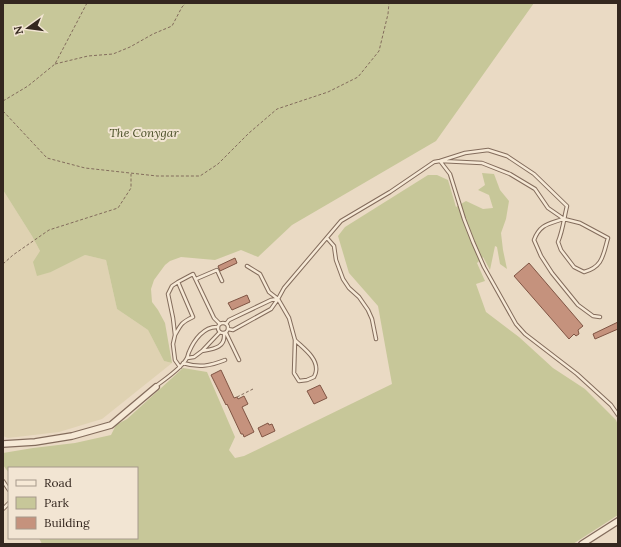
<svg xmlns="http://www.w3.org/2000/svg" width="621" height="547" viewBox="0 0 621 547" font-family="Lora,serif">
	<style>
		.farmland { fill: #dfd2b2 }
		.green { fill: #c7c799 }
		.building { fill: #c5927d; stroke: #805544 }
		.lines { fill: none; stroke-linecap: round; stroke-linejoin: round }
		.lane-casing { stroke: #836c5c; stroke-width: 4.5 }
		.street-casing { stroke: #836c5c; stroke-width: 8 }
		.path { stroke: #836c5c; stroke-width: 1; stroke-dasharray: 3 2; stroke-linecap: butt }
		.lane { stroke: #f6e9d6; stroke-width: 2.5 }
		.street { stroke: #f6e9d6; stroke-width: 5.5 }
		.labels { text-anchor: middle; stroke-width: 4; stroke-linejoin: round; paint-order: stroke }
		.park-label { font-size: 12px; font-style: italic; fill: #4a4f27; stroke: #f2e5d3 }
	</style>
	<rect width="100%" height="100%" fill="#eadac4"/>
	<path class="farmland" d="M3 190 32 236 51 272 85 255 106 260 117 309 148 330 164 361 172 363 102 419 59 432 8 438 3 436Z"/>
	<path class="green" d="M3 3H534L436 141 292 225 258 257 241 250 215 260 181 257 170 261 165 265 154 280 151 289 152 302 158 310 165 323 172 363 164 361 148 330 117 309 106 260 85 255 51 272 37 276 33 262 40 251 32 236 3 190Z
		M482 173 494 174 500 190 509 201 506 219 501 233 503 250 507 269 500 264 497 247 495 246 490 270 483 257 477 263 485 281 476 284 486 312 519 337 553 368 585 389 616 420 618 425V515L573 544H42L39 538H137V468H9V473L3 465V453L33 448 75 443 111 435 116 425 127 419 183 368 207 372 235 437 229 450 235 458 244 456 392 384 378 306 349 273 338 236 345 227 428 175H437L448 180 456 207 466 201 483 209 493 208 489 195 478 190 485 185Z"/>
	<path class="building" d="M235 258 237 263 220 271 218 266Z
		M529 263 583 326 578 330 579 334 576 336 574 334 569 339 514 276Z
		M247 295 250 302 232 310 228 303Z
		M618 322V329L595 339 593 334Z
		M221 370 234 398 237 397 238 399 244 396 248 404 242 407 254 432 244 437 243 434H241L227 404 226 405 211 375Z
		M320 385 327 398 314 404 307 391Z
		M268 423 269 425 272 424 275 431 262 437 258 428Z"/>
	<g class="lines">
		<defs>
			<path id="lane" d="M440 161 465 153 488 150 507 156 534 174 567 206C564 218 563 230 558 242L561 250 574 267 584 272C603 267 603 255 608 238L580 223 564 219 548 208 535 189 510 174 482 163 441 161
				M563 219C549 224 540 224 534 240L541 256 552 273 578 305 593 316 600 317
				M327 238 334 246 336 260 343 279 349 288 359 297 368 310 372 319 376 339
				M247 266 260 274 269 292 278 299 289 318 295 340 294 373 299 381 307 380 314 377C315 375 316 373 316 371 318 358 303 348 295 340
				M196 279 217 270 222 281
				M178 282 172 286 168 294 173 318 175 335 173 344 175 360 180 367
				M218 328a5 5 0 1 1 10 0a5 5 0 1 1-10 0Z
				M226 324 229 320 271 300 277 299
				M228 329 233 330 271 309 278 299 284 288 341 221 390 192 434 162 440 161 450 174 464 219 473 242 484 267 516 324 525 334 577 374 611 405 618 415
				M226 333 239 360
				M175 335C181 324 182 322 193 317L178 282 193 274 214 318 220 324
				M202 351C213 349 226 348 224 333
				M187 358 194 357 202 351 220 332
				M183 363C199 368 210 366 225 360
				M156 386C165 379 182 368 187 358 188 356 188 354 189 352 194 340 204 326 218 327
				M3 481 9 490
				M3 509 9 503"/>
			<path id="street" d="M3 444 35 442 72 436 111 425 156 387
				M582 544 618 521"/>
		</defs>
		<use href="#lane" class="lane-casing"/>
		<use href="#street" class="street-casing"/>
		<path class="path" d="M55 64 88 56 113 54 130 47 153 34 172 26 182 7 186 3
			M3 101 28 86 55 64 87 3
			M3 111 47 158 85 168 157 176H200L218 164 249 133 277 109 328 92 358 77 379 51 388 14 389 3
			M3 264 13 255 49 230 118 208 131 188V174
			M237 397 253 389"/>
		<use href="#lane" class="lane"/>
		<use href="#street" class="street"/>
	</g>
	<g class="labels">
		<g class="park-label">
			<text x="144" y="137">The Conygar</text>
		</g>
	</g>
	<rect width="621" height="547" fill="none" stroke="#34271f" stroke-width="8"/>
	<rect x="8" y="467" width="130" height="72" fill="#f2e5d3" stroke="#a6998b"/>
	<rect x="16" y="480" width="20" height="6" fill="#f6e9d6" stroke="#a6998b"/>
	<text x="44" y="487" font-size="12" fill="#34271f">Road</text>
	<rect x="16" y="497" width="20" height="12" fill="#c7c799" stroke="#a6998b"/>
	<text x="44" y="507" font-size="12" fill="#34271f">Park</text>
	<rect x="16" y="517" width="20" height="12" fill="#c5927d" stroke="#a6998b"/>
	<text x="44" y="527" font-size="12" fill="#34271f">Building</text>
	<g transform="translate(28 28) rotate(256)" stroke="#f2e5d3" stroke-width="3" paint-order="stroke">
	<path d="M0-3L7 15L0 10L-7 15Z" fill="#34271f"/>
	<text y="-6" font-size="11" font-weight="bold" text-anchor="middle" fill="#34271f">N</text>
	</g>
</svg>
